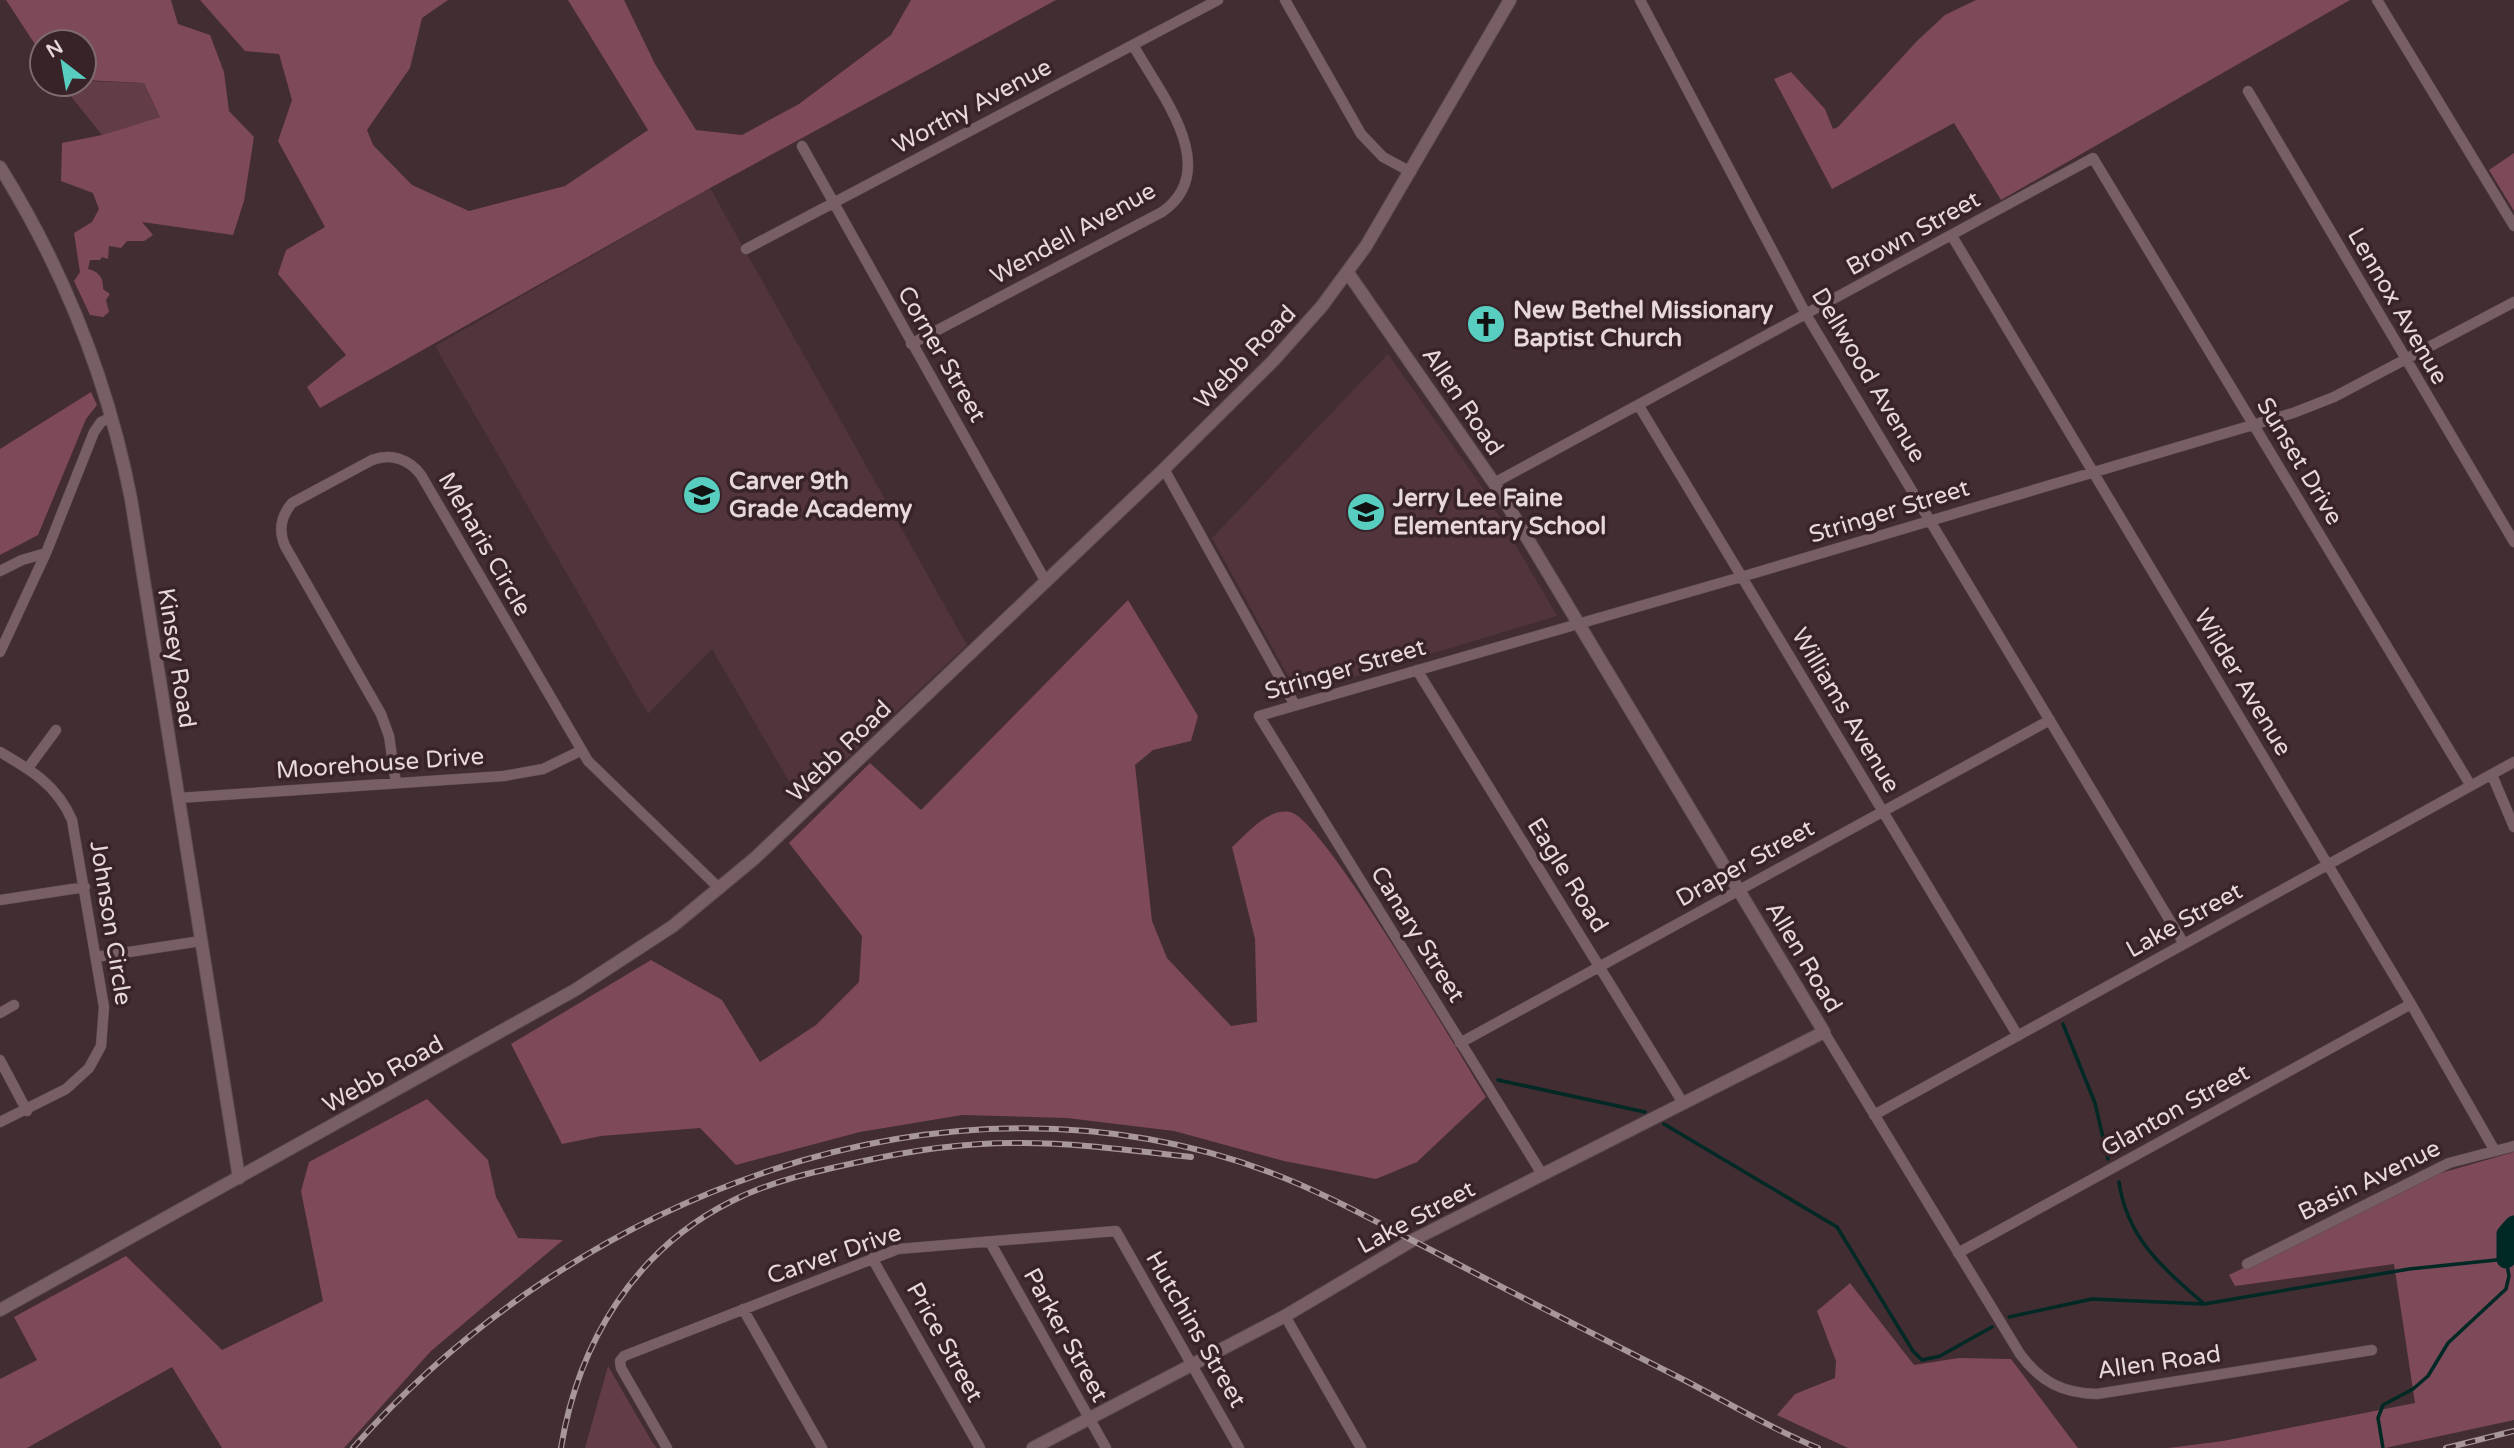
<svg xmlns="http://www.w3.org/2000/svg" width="2514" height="1448" viewBox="0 0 2514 1448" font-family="'Varela Round',sans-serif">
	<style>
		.built { fill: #51343c }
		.green { fill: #623d47 }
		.forest { fill: #7e4959 }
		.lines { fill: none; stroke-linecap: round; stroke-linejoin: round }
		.stream { stroke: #002925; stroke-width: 3.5 }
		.river { stroke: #002925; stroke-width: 19 }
		.minor-casing { stroke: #5d4c51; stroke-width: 11 }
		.tertiary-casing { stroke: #5d4c51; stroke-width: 14 }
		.minor { stroke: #785f66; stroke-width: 10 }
		.tertiary { stroke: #785f66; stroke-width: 12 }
		.rail-casing { stroke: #a7969a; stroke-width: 6 }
		.rail { stroke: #382329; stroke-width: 3.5; stroke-dasharray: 10; stroke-linecap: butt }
		.labels { text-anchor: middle; stroke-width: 7; stroke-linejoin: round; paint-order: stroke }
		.street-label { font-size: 24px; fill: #e6d8db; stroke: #382329 }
		.poi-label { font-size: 24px; font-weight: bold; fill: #e6d8db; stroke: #382329; text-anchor: start }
	</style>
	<rect width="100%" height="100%" fill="#422d33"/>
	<path class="built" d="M710 188 967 645 801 802 712 649 648 714 435 346Z
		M1388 354 1482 487 1557 616 1298 694 1212 538Z"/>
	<path class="green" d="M84 81 144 83 160 117 102 135 61 84H84Z
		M608 1366 652 1442 657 1448H585Z"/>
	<path class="forest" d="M6 0H171L178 24 210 35 224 72 229 111 254 137 244 201 233 235 142 222 153 235 144 241H127L121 248 109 246 108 259 102 257 100 260H90L88 269C98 271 104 278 103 289L110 294 106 300 109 312 103 317 90 315 74 281 80 272 74 233 92 222 99 209 93 193 61 181 62 143 102 135 160 117 144 83 84 80V42H42V55Z
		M200 0H448L422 18 410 68 367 130 373 145 412 185 469 211 565 186 648 130 568 0H624L655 64 696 130 742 135 799 104 891 35 911 0H1056L710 188 320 408 307 387 346 355 278 274 286 250 325 227 278 141 292 100 279 54 245 51Z
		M1976 0H2350L2001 200 1954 123 1832 189 1774 79 1791 72 1825 109 1833 129 1838 127 1917 41 1945 15Z
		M2514 153V211L2489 170Z
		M91 392 97 405 86 419 38 535 0 555V449Z
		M1128 600 1198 716 1191 741 1153 750 1135 765 1152 921 1167 958 1231 1026 1257 1022 1255 939 1232 847C1247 834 1267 808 1290 812 1323 818 1460 1056 1486 1097L1417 1162 1376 1179 1284 1161 1174 1131 1067 1118 962 1115 860 1132 736 1165 700 1128 601 1136 562 1144 511 1044 651 960 722 1000 760 1062 816 1025 859 982 862 936 789 843 870 763 921 810Z
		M427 1099 488 1160 496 1197 518 1238 563 1240 431 1351 344 1448H222L172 1367 27 1448H0V1379L37 1360 14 1317 126 1256 222 1350 323 1301 301 1191 309 1162Z
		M2514 1152V1420L2385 1448H2168L2223 1441 2415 1403 2394 1264 2235 1286 2229 1275 2434 1175Z
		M1850 1283 1914 1365 1959 1358 2011 1359 2078 1448H1848L1777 1415 1795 1394 1835 1378 1836 1361 1817 1311Z"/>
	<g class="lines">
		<path class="stream" d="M2063 1024 2095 1103 2108 1159
			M1498 1080 1645 1112
			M1664 1124 1837 1227 1913 1351 1922 1360 1940 1356 1992 1327
			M2119 1182C2127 1238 2162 1267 2203 1303
			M2009 1317 2092 1299 2204 1304 2409 1269 2506 1259 2509 1276 2506 1289 2448 1343 2428 1376 2413 1389 2383 1405 2378 1418 2383 1448"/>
		<path class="river" d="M2506 1259V1234L2514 1225"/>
		<defs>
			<path id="minor" d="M1285 0 1361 134 1383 157 1411 172
				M1640 0 1807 316 2184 944
				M2377 0 2514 226
				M2248 91 2514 542
				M802 146 1046 582
				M1952 236 2411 1004 2495 1151
				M746 249 1218 0
				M911 344 1162 212C1224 169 1159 92 1133 45
				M1639 406 2018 1036
				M1164 469 1295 705
				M1494 483 2093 158 2471 786
				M0 571 22 560 46 553
				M0 652 46 553 94 432 101 422 112 417
				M1417 670 1683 1103
				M0 752C31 770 57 785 72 820L104 1007 101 1046 89 1068 66 1089 0 1122
				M28 768 56 730
				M2492 775 2514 827
				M396 783 389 736 381 714 285 546C278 530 281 516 292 503L372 460C391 453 409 459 421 475L588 761 720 889
				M178 798 504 776 543 769 580 751
				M0 900 85 887
				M96 957 201 941
				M0 1013 14 1005
				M1824 1032 2020 1354C2041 1382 2062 1393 2097 1394L2372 1350
				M1460 1043 2050 720
				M0 1060 27 1111
				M1874 1115 2514 762
				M1542 1174 1259 716 1741 577 2293 413 2334 397 2514 302
				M990 1242 1106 1448
				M1958 1253 2411 1004
				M872 1258 980 1448
				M2247 1264 2449 1163 2514 1146
				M743 1309 822 1448
				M1285 1316 1361 1448
				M667 1448 621 1368 620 1361 624 1356 898 1249 1116 1231 1239 1448"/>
			<path id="tertiary" d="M0 167C64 270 108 381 131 499L239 1178
				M0 1310 575 990 673 926 755 858 1164 469 1273 361 1322 306 1366 246 1510 0
				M1033 1448 1285 1316 1413 1240 1824 1032 1494 483 1348 273"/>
		</defs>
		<use href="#minor" class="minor-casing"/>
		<use href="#tertiary" class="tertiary-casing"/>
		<use href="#minor" class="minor"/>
		<use href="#tertiary" class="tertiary"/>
		<defs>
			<path id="rail" d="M353 1448C574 1197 942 1050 1269 1172 1325 1193 1378 1223 1431 1250 1516 1295 1601 1338 1686 1381 1730 1404 1772 1429 1818 1448
				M561 1448C578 1343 635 1249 732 1201 771 1181 817 1171 859 1162 912 1150 967 1142 1022 1143 1079 1143 1135 1151 1191 1157
				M2446 1448 2514 1431"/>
		</defs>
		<use href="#rail" class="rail-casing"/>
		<use href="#rail" class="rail"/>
	</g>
	<defs>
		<symbol id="church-disc" viewBox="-11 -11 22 22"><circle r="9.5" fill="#58cec0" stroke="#382329"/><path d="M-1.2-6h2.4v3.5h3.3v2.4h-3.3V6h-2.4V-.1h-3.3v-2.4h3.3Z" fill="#111"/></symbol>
		<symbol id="school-disc" viewBox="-11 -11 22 22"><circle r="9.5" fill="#58cec0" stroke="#382329"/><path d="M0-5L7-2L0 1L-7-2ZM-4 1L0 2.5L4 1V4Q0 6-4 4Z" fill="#111"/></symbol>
	</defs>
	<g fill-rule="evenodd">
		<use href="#church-disc" x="1464" y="302" width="44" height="44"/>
		<use href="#school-disc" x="680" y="473" width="44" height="44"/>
		<use href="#school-disc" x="1344" y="490" width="44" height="44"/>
	</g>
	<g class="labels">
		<g class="street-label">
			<text transform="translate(972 106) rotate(-28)" y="8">Worthy Avenue</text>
			<text transform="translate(1073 233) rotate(-29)" y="8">Wendell Avenue</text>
			<text transform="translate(1913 233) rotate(-29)" y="8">Brown Street</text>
			<text transform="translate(2398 306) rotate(60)" y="8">Lennox Avenue</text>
			<text transform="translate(942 354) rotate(60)" y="8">Corner Street</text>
			<text transform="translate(1245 357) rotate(-46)" y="8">Webb Road</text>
			<text transform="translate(1869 375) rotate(59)" y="8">Dellwood Avenue</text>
			<text transform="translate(1463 401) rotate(56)" y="8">Allen Road</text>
			<text transform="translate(2300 461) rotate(59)" y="8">Sunset Drive</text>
			<text transform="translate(1889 511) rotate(-17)" y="8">Stringer Street</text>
			<text transform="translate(485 544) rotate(60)" y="8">Meharis Circle</text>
			<text transform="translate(177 658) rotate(81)" y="8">Kinsey Road</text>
			<text transform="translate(1345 669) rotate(-16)" y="8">Stringer Street</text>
			<text transform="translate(2243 682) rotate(59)" y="8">Wilder Avenue</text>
			<text transform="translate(1846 710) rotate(59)" y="8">Williams Avenue</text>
			<text transform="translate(839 751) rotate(-44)" y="8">Webb Road</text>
			<text transform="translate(380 763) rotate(-4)" y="8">Moorehouse Drive</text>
			<text transform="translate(1745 863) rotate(-29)" y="8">Draper Street</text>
			<text transform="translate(1568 875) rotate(58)" y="8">Eagle Road</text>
			<text transform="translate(2184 920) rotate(-29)" y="8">Lake Street</text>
			<text transform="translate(111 923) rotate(81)" y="8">Johnson Circle</text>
			<text transform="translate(1418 934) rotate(58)" y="8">Canary Street</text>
			<text transform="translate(1804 957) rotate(59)" y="8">Allen Road</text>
			<text transform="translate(383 1074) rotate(-29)" y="8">Webb Road</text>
			<text transform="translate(2175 1110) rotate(-29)" y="8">Glanton Street</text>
			<text transform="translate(2369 1180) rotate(-26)" y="8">Basin Avenue</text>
			<text transform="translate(1416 1217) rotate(-28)" y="8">Lake Street</text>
			<text transform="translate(834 1254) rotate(-19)" y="8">Carver Drive</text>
			<text transform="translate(1196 1329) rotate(60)" y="8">Hutchins Street</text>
			<text transform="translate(1066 1335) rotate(61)" y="8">Parker Street</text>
			<text transform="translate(945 1342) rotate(61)" y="8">Price Street</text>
			<text transform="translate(2159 1362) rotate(-8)" y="8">Allen Road</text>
		</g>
		<g class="poi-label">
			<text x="1513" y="318">New Bethel Missionary<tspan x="1513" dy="28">Baptist Church</tspan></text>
			<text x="729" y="489">Carver 9th<tspan x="729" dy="28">Grade Academy</tspan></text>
			<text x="1393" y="506">Jerry Lee Faine<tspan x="1393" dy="28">Elementary School</tspan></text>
		</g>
	</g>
	<g transform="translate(63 63) rotate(329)"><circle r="33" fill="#382329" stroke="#7e6b70" stroke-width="2"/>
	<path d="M0-5L12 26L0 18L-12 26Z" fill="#58cec0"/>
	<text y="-10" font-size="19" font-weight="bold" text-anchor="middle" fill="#e6d8db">N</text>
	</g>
</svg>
